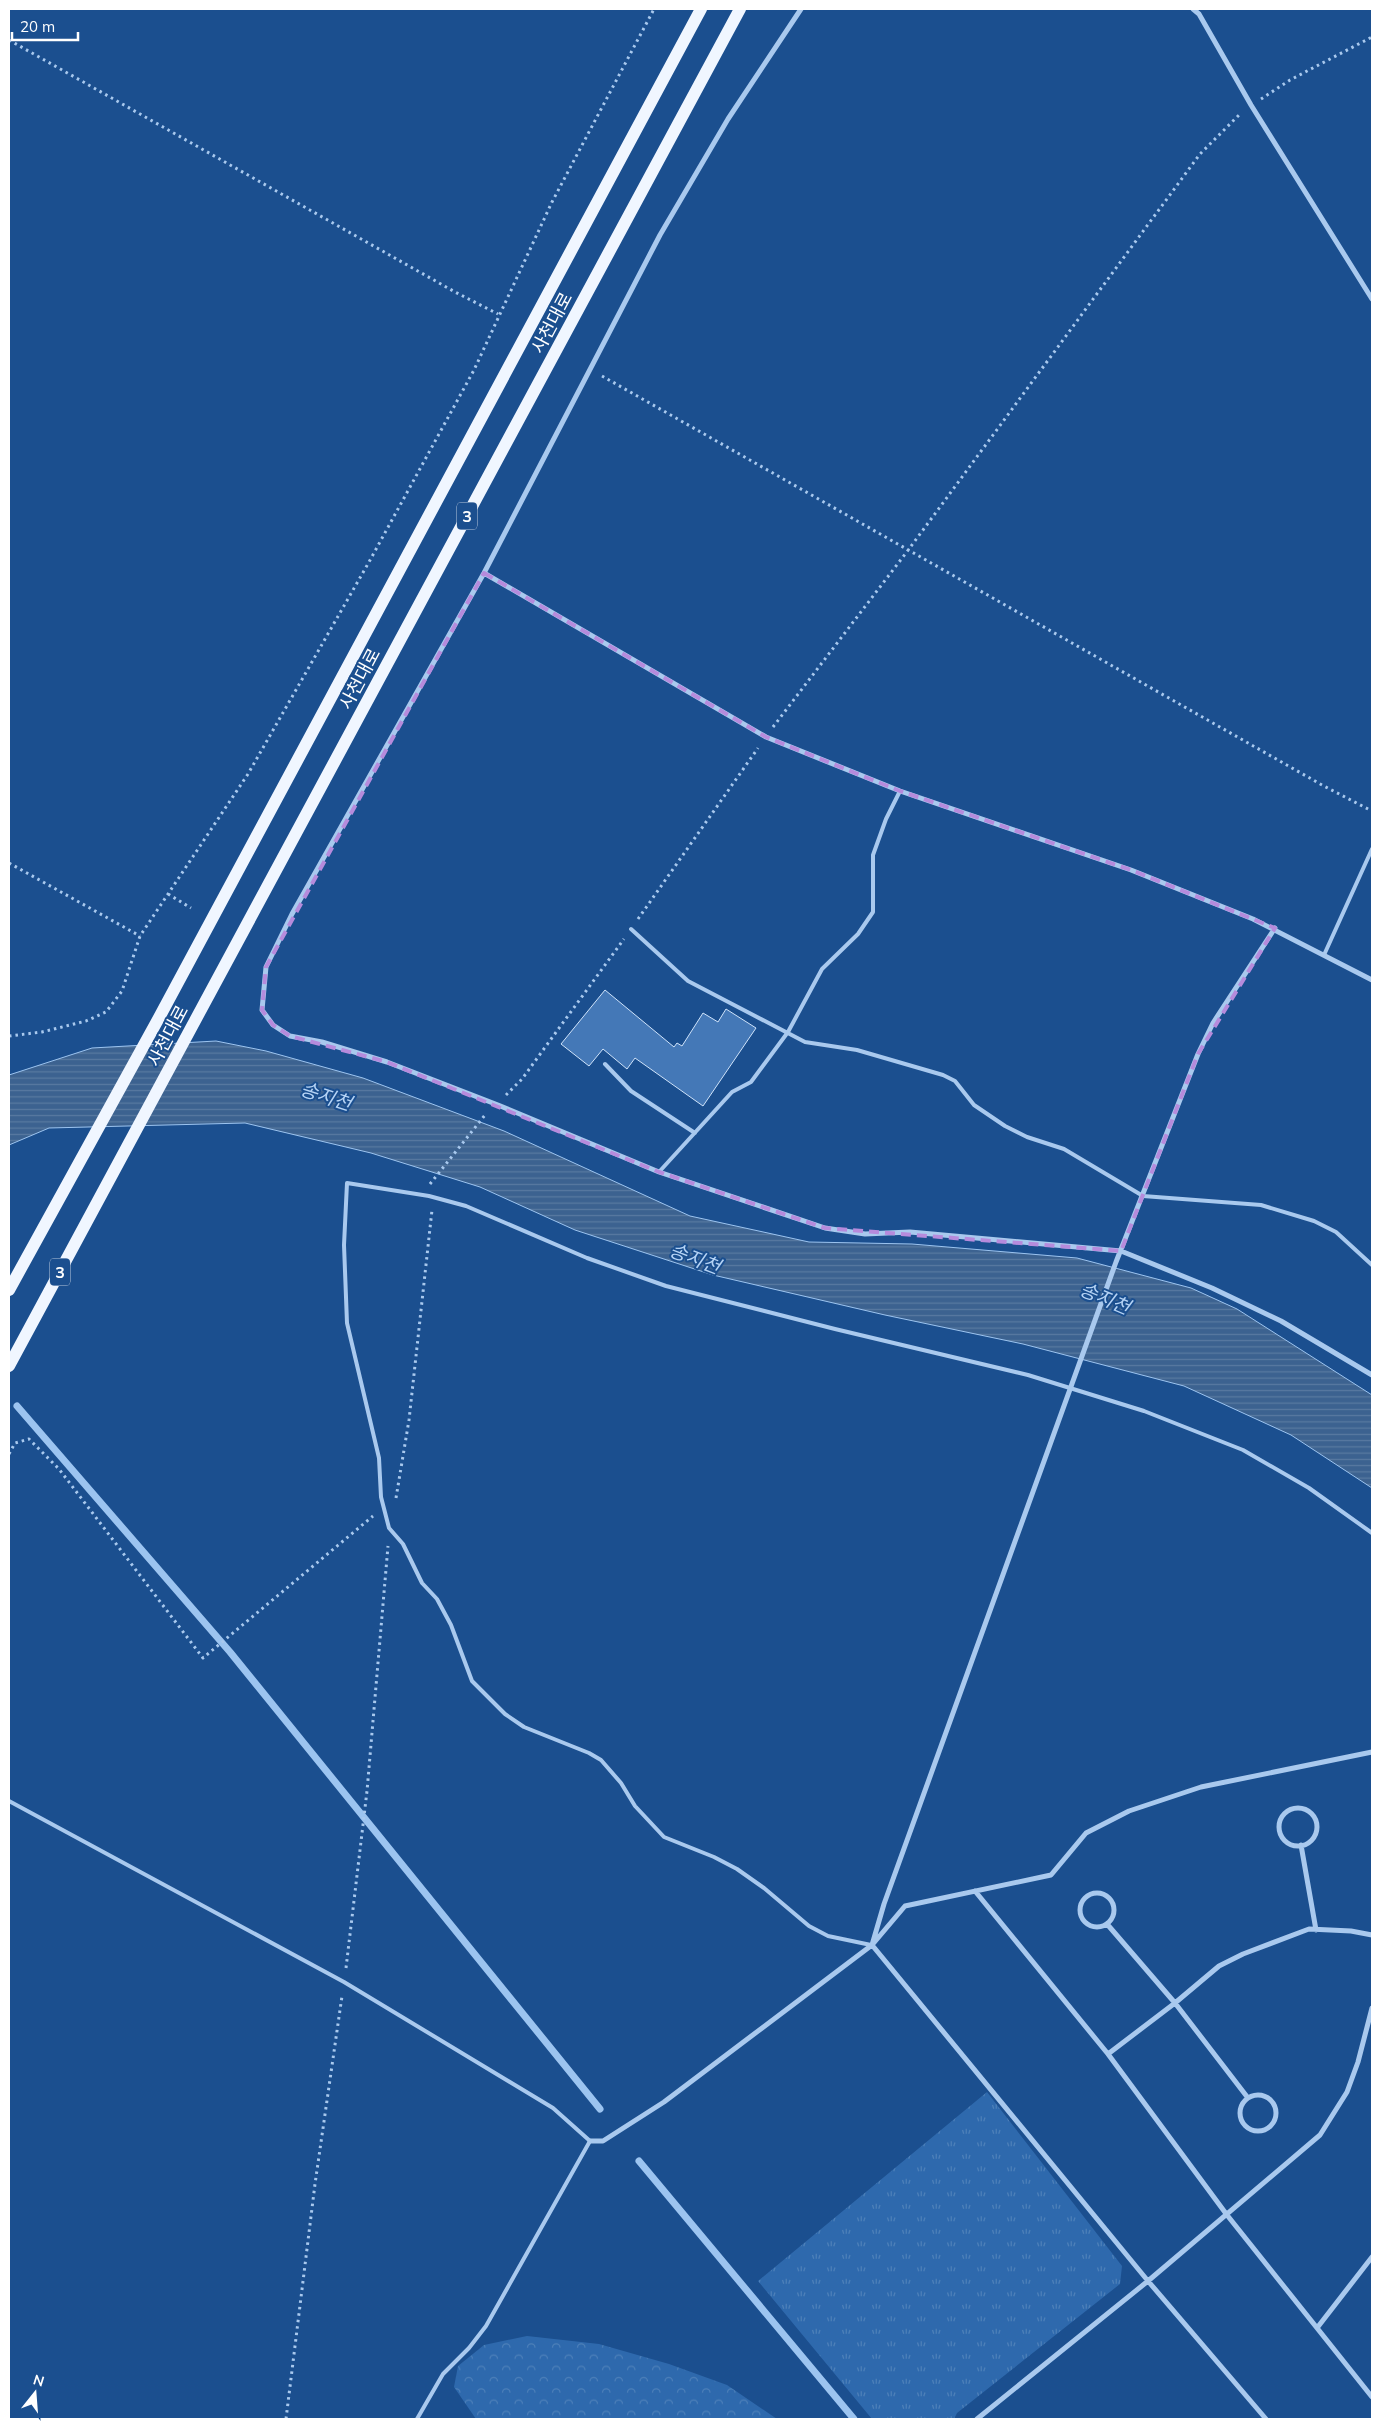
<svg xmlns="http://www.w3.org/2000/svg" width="1381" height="2428" viewBox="0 0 1381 2428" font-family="Mulish,'Noto Sans KR',sans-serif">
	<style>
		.grass { fill: url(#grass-tufts) }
		.forest { fill: url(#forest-crowns) }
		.water { fill: url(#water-rules); stroke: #9cc4f0 }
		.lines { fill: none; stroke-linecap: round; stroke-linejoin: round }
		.stream { stroke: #9cc4f0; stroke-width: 7 }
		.building { fill: #4478b7; stroke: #cfe3fa }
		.path { stroke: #a9c9ee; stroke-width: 3; stroke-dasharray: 2.5 4; stroke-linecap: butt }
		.lane { stroke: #a9c9ee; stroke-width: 4 }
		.street { stroke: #a9c9ee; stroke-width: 5 }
		.primary { stroke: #f0f6ff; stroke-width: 12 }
		.marked { fill: none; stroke: #b68bdc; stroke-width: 4; stroke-dasharray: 10 6; stroke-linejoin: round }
		.labels { text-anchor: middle; stroke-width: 4; stroke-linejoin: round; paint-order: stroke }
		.shield { fill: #1b4f8f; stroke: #bbcadd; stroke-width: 1 }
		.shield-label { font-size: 16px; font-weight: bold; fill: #fff }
		.street-label { font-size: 18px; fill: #fff; stroke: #1b4f8f }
		.water-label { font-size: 19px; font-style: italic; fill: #b5d3f5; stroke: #1b4f8f }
	</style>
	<defs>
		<pattern id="grass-tufts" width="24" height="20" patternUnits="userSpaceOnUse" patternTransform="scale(1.25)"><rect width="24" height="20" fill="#2e69ad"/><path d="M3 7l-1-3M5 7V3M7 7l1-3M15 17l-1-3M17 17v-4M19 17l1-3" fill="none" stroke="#4d80b9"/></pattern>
		<pattern id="forest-crowns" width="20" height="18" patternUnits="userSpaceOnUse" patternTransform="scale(1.25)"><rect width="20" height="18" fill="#2e69ad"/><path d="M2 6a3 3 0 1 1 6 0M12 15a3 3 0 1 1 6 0" fill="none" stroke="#4d80b9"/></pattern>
		<pattern id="water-rules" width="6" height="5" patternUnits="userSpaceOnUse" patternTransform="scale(1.25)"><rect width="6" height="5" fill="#3c6290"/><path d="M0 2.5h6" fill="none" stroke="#597aa1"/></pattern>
	</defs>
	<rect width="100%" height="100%" fill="#1b4f8f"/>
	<path class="grass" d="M987 2092 1122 2266 1120 2284 957 2413 954 2419H872L758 2281Z"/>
	<path class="forest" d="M527 2336 599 2344 669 2364 727 2385 777 2419H476L454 2387 458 2366 484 2345Z"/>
	<path class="water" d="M216 1041 266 1051 363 1078 504 1131 690 1216 809 1242 912 1244 1077 1258 1191 1288 1237 1309 1372 1395V1488L1291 1435 1184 1386 1023 1344 885 1315 713 1275 575 1230 480 1187 371 1153 245 1123 49 1128 9 1145V1075L92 1048Z"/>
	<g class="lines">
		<path class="stream" d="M17 1406 230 1652 600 2109
			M639 2161 854 2419"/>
	</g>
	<path class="building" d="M605 990 674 1047 677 1043 682 1046 703 1013 718 1022 726 1009 756 1028 703 1106 635 1058 627 1069 603 1049 589 1066 561 1044Z"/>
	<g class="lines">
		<path class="path" d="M9 40 455 292 498 314
			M1261 99 1290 80 1372 37
			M602 376 1322 785 1372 811
			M773 727 909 549 1200 154 1240 114
			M9 863 140 936
			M168 894 191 908
			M638 919 758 748
			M9 1036 42 1032 86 1021 106 1012 122 991 140 936 248 774 369 562 474 370 552 202 654 9
			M506 1095 522 1079 624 939
			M430 1184 485 1115
			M9 1454 15 1443 29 1439 59 1469 203 1658 373 1516
			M396 1498 409 1420 432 1210
			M346 1968 367 1791 388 1546
			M286 2419 315 2184 342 1996"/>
		<path class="lane" d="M631 929 688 981 805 1042 857 1050 943 1075 955 1081 974 1105 1005 1126 1027 1137 1064 1149 1143 1196 1261 1205 1314 1221 1336 1232 1372 1265
			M1324 955 1372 849
			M605 1064 631 1091 695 1133
			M659 1172 732 1092 751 1082 788 1032 822 969 858 934 873 912V855L886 819 900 791
			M9 1801 344 1982 553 2108 590 2141 486 2326 469 2348 443 2374 417 2419
			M871 1945 828 1936 809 1926 764 1888 737 1869 714 1857 664 1837 635 1806 621 1783 601 1760 589 1753 524 1727 505 1714 472 1681 451 1625 437 1599 422 1583 403 1544 389 1528 381 1497 379 1458 347 1323 344 1245 347 1183 429 1196 466 1206 587 1258 666 1286 835 1329 1028 1375 1144 1411 1243 1450 1309 1488 1372 1533"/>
		<path class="street" d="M801 9 728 119 660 235 484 573 292 914 266 967 262 1010 273 1025 290 1036 322 1042 387 1062 498 1105 659 1172 825 1228 865 1234 910 1232 1121 1251 1212 1288 1281 1321 1372 1375
			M1193 9 1199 14 1251 105 1372 299
			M484 573 766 737 900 791 1131 870 1253 919 1372 980
			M1279 1827a19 19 0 1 1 38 0a19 19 0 1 1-38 0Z
			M1301 1845 1316 1930
			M975 1891 1108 2054
			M1080 1910a17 17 0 1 1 34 0a17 17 0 1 1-34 0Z
			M1107 1924 1175 2003 1248 2098
			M1372 1935 1351 1931 1309 1929 1243 1954 1219 1966 1175 2003 1108 2054 1227 2215 1372 2397
			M1240 2113a18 18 0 1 1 36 0a18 18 0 1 1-36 0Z
			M590 2141H603L664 2102 872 1945 884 1904 1116 1262 1198 1054 1213 1023 1275 928
			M1317 2328 1372 2257
			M977 2419 1148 2281 1320 2135 1347 2092 1358 2062 1372 2008
			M1266 2419 1148 2281 872 1945 905 1906 1051 1875 1086 1833 1129 1811 1201 1787 1372 1752"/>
		<path class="primary" d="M9 1290 161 1014 701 9
			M9 1366 740 9"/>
	</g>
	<path class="marked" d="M484 573 766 737 900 791 1131 870 1275 928 1198 1054 1121 1251 825 1228 659 1172 387 1062 290 1036 273 1025 262 1010 266 967Z"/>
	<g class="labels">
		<g class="shield">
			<rect x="457" y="502.5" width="20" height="27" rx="4"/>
			<rect x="50" y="1258.5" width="20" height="27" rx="4"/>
		</g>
		<g class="shield-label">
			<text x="467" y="522">3</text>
			<text x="60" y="1278">3</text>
		</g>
		<g class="street-label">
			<text transform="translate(552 323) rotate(-62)" y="6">사천대로</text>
			<text transform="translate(360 679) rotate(-62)" y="6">사천대로</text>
			<text transform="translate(168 1036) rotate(-62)" y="6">사천대로</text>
		</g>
		<g class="water-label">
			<text transform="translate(326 1096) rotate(18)" y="7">송지천</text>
			<text transform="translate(695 1258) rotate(21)" y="7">송지천</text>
			<text transform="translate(1105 1298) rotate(23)" y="7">송지천</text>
		</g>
	</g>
	<rect width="1381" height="2428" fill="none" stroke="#ffffff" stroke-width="20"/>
	<g transform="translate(35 2393) rotate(17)" stroke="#1b4f8f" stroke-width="4" paint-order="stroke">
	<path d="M0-4L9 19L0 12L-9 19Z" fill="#ffffff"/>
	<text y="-8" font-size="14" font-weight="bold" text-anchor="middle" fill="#ffffff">N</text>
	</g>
	<path d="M12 32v8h66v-8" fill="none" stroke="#ffffff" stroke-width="2.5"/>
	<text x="20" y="32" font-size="15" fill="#ffffff" stroke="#1b4f8f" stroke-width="4" paint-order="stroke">20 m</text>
</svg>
